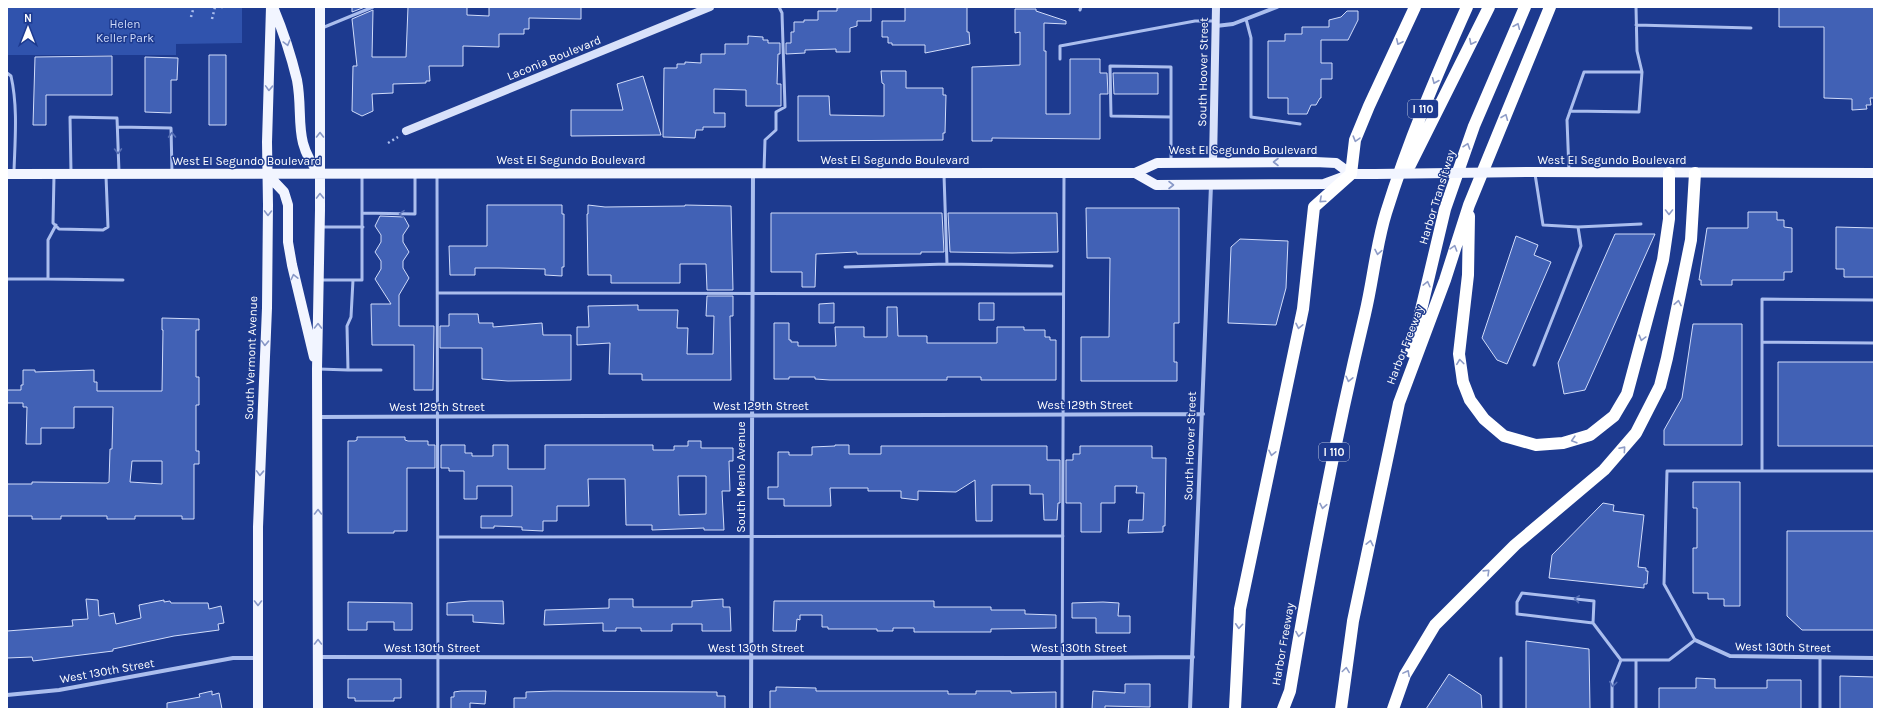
<svg xmlns="http://www.w3.org/2000/svg" width="1881" height="716" viewBox="0 0 1881 716" font-family="Karla,sans-serif">
	<style>
		.green { fill: #3053ad }
		.building { fill: #4161b5; stroke: #d1dcfa; fill-rule: evenodd }
		.lines { fill: none; stroke-linecap: round; stroke-linejoin: round }
		.path { stroke: #abbeee; stroke-width: 2.5; stroke-dasharray: 2 3; stroke-linecap: butt }
		.lane { stroke: #abbeee; stroke-width: 3 }
		.street { stroke: #abbeee; stroke-width: 4 }
		.secondary { stroke: #d8e1fa; stroke-width: 8 }
		.primary { stroke: #f2f5ff; stroke-width: 10 }
		.highway { stroke: #fff; stroke-width: 12 }
		.primary-bridge { stroke: #f2f5ff; stroke-width: 10 }
		.oneway { stroke: #8e9cc7 }
		.oneway2 { stroke: #8898c7 }
		.oneway3 { stroke: #566fb5 }
		.labels { text-anchor: middle; stroke-width: 3; stroke-linejoin: round; paint-order: stroke }
		.shield { fill: #1d3a8f; stroke: #bbc4dd; stroke-width: 1 }
		.shield-label { font-size: 11px; font-weight: bold; fill: #fff }
		.park-label { font-size: 12px; fill: #d1dcfa; stroke: #1d3a8f }
		.street-label { font-size: 12px; fill: #fff; stroke: #1d3a8f }
	</style>
	<rect width="100%" height="100%" fill="#1d3a8f"/>
	<path class="green" d="M7 7H242V43L176 44V55H7Z"/>
	<path class="building" d="M352 7H365L352 12Z
		M408 7H467V15L489 16V7H581V19L529 18V29H524V34H499V47L463 46V66H429L430 81H426V83L393 84V93L372 94 373 111 362 116 352 111 353 66H357L352 19 373 10 372 57H406Z
		M844 7H871V21H857V26L850 28V52H836V49L805 50V53L786 54V43H791V32H794V22H804V20H818V11H837V8Z
		M905 7H967V32H969L970 44 925 53V45H892V43H888V37H882V21H905Z
		M1779 7H1874V98H1870L1871 105H1866L1867 109 1852 110V99L1824 98V27H1779Z
		M1015 9H1036V11L1066 21V24L1044 23V51H1046V114H1070V59H1100V73H1107L1108 94H1100V139L992 138V141H972V67L1020 65V32L1015 33Z
		M1347 11H1358V20L1348 40H1321V63H1332V79H1321V98H1320L1316 105H1311L1307 114H1288V98H1268V41H1285V34H1302V27H1329V20L1341 17Z
		M748 36 763 37V40H768V43H780V54H778L777 84H781V106H746V90L714 89V113H725V127H703V130H696L695 138 663 137 664 68H677V64H685V62L701 63V54H725V44H748Z
		M209 55H226V125H209Z
		M112 56V95H46V125H33L35 57Z
		M145 57 178 58 177 80H171V113L145 112Z
		M881 71H906V88H943V95H946L945 133H943V140L798 141V96H829L830 115 884 116V84L882 83Z
		M1113 73H1158V94H1114Z
		M643 76 661 135 571 136V110H623L617 84Z
		M487 205H562V214H564V267H562V276L545 275V269L499 268H475V275H450L449 246H487Z
		M588 205 605 207 685 206V205L731 206 733 290H707L706 264H680V283H611V275H588L587 214H588Z
		M1086 208H1179V323H1174V362H1177V381H1081V337H1109L1110 258H1087Z
		M1748 212H1777V220H1784V227L1792 228V272H1784V280H1732V285H1701V280H1699L1707 228H1748Z
		M771 213H942L944 252H921V254H857V252L816 254 815 287H802V272H771Z
		M948 213H1057L1058 252 1012 253 950 252Z
		M380 216 404 217 409 226 403 235V242L409 252 403 261V268L409 278 399 295V326H434L433 390H414V345H372L371 304H391L375 279 381 269V261L375 252 381 242V235L375 226Z
		M1836 227 1874 228V277H1844V269H1836Z
		M1615 234H1655L1585 390 1564 394 1558 363Z
		M1516 236 1538 245 1534 255 1551 262 1507 364 1497 360 1482 338Z
		M1240 239 1288 241 1286 288 1276 325 1228 323 1231 247Z
		M707 296H733V316H730L731 380H642V374H609L610 343 577 345V327H589L588 306 638 305V310H678L677 328H688L687 354H713L714 316H706Z
		M834 303V323H819V304Z
		M979 303H994V320H979Z
		M887 307H897L898 336H927V343H997V327H1024V330H1045V337H1050V340H1056V380H981V377H947V380H830L815 379V377H789V379H774V323H789V340H791V342H798V346H836L835 327H864V337H887Z
		M449 314H478L479 323H493V327L542 323 543 335H571V380L508 381 482 379V348H440V326H449Z
		M162 318 199 319V330H196V377H199V405H196V451H199V464H194V519H182V516H135V519H107V516H61V519H32V516H7V484H32V482L107 483 109 482 110 449H112L113 407H74V428H41V444H26L27 407H23V403H7V390H21V385H23V370H35V372L94 370V382H97V391H162L163 330H162ZM132 461H162V484L130 482Z
		M1693 324H1742V445H1664V430L1682 398Z
		M1778 362H1874V446H1778Z
		M357 437H405V440L408 441H428V445H435V468H407V531H394V533H348V441H355L357 440Z
		M688 441H701V448H733V461H729L730 491H722L724 530H704V528L652 530V525H626L625 479H588L589 506H557V521H543V531L522 530V527L494 526V528H481V516H512V486H477V499H464V471H449V468H441V445H465V453H472V456H493V445H508V469H545V445H653V450H674V446H688ZM678 476H706V514L679 515Z
		M835 445H849V454H881V446H1047V460H1060V503H1058L1057 520H1044L1043 494H1030V485H992V521H976L975 480 956 492 918 491V500L901 498V491H868V488H830L831 506H784V499H768V487H778V452H789V455H812V447L835 446Z
		M1080 446H1152V458H1166L1165 526H1163V532L1128 533 1129 520H1143L1144 493H1136L1137 486H1115V503H1101V532H1081V503H1066V460H1073V454H1080Z
		M1693 482H1740V606H1724V599H1708V593H1693V548H1697V508H1693Z
		M1603 503 1614 505 1613 511 1644 515 1638 567 1646 568V571H1648L1647 584H1644V588L1549 578 1552 555Z
		M1787 531H1874V630H1802L1787 616Z
		M86 599 98 600 99 616 114 613 116 624 141 618 139 605 164 600V602L170 601 171 603H208L209 609 221 606 224 623 218 624 219 630 174 636 113 649V651L33 661 32 657 7 658V631L73 626 72 620 88 619Z
		M609 599H633V607H692V601L723 599V607H730L731 631H702V624H672V631H641V628H616V631H603V623L544 625 545 610 609 608Z
		M470 601H503L504 624 473 622V615H447V603Z
		M774 601H934V607H991V610H1025V614L1056 615V628L991 629V632H914V628H893V631H877V629H828V627H822V615H800V620L797 619 796 631H773Z
		M348 602 412 603V630H394V622H367V630H348Z
		M1103 602 1119 603 1118 616H1130V633H1096V618H1072V603Z
		M1526 641 1589 649 1590 709H1526Z
		M1449 674 1481 695 1482 709H1426Z
		M1840 676 1874 677V709H1840Z
		M1696 678 1715 679V688H1767V680H1801V709H1659V688H1696Z
		M348 679H401V698H394V701H355V698H348Z
		M1125 684H1150V707L1105 706V709H1092L1093 691 1125 693Z
		M776 687 816 688V691H948V694H976V691H1011V693L1056 692V709H770V691H776Z
		M212 691V695L219 693 222 709H167V703L200 697 199 694Z
		M461 691H486L485 704 470 703V709H451V697H454V692Z
		M553 691 717 692V696H725V709H514V698H526V692Z"/>
	<g class="lines">
		<path class="path" d="M221 7H223
			M191 17 193 10
			M212 19 215 7
			M388 143 398 137"/>
		<path class="lane" d="M1636 7 1637 51 1642 72
			M1080 10 1081 7
			M1246 19 1251 38V117L1300 124
			M1636 25 1751 28
			M322 28 373 7
			M1060 59V46L1195 21H1214
			M7 73 11 76C18 107 15 140 14 171
			M1171 117 1111 116 1110 66 1171 67V161
			M118 127 171 128 172 172
			M764 171 765 140 776 130V112L785 107 782 13 779 7
			M1569 171 1567 120 1584 72H1642L1639 112 1570 111
			M71 172 70 117 117 118 119 172
			M437 175 438 709
			M944 175 947 264
			M54 176 53 223 59 229 103 230 108 227 106 176
			M363 213 415 214V175
			M56 225 48 240V279L123 280
			M321 227H363
			M1578 227 1641 224
			M845 267 947 264 1052 266
			M7 279H48
			M320 280H362V175
			M353 280 351 317 347 326 348 370H381
			M438 293 1063 294
			M1762 342 1874 343
			M1534 365 1581 246 1578 227 1543 225 1535 174
			M319 369 348 370
			M1762 471V299L1874 300
			M439 537 1063 536
			M1593 623 1517 614V602L1522 593 1594 601 1593 623 1621 660H1669L1695 640 1664 584 1667 471H1874
			M1062 709 1064 175
			M1501 709V658
			M1612 709V682L1621 660
			M1636 709V660
			M1820 709V657"/>
		<path class="street" d="M1216 26 1233 24 1277 7
			M319 417 1203 414
			M1695 640 1730 656 1874 658
			M319 657 1061 658 1193 657
			M7 695 59 690 233 658H258
			M751 709 753 173
			M1190 709 1211 185"/>
		<path class="secondary" d="M406 131 710 7
			M1213 162 1216 7"/>
		<path class="primary" d="M273 7C283 31 291 55 297 80 304 117 292 142 320 174
			M1530 172 1874 173
			M1135 173 1156 185 1324 184 1351 174H1375
			M7 174 1135 173 1157 163 1315 162 1336 163 1351 174
			M267 174 284 192 288 205V242L292 265 314 357
			M258 709V527L267 308 268 205 267 142 271 7
			M318 709 317 369 320 210V7"/>
		<path class="highway" d="M1410 165 1489 7
			M1469 216 1468 275 1459 354 1463 382 1470 400 1484 419 1504 436 1536 445 1563 443 1590 435 1614 416 1627 394 1663 260 1669 219V173
			M1411 352 1445 209 1474 126 1525 7
			M1235 709 1240 609 1303 309 1314 207 1351 174 1355 140 1369 106 1415 7
			M1283 709 1290 691C1311 564 1335 439 1365 314 1373 281 1376 245 1386 213 1408 142 1437 74 1467 7
			M1341 709 1353 621 1399 403 1445 280 1469 205 1550 7
			M1393 709 1405 675 1435 625 1515 545 1604 470 1636 433 1660 386 1667 358 1691 240 1695 173"/>
		<path class="primary-bridge" d="M1375 174 1530 172"/>
	</g>
	<defs><path id="oneway-chevron" d="M-2-3.5L2.5 0L-2 3.5" fill="none" stroke-width="1.6" stroke-linecap="round" stroke-linejoin="round"/></defs>
	<g class="oneway">
		<use href="#oneway-chevron" transform="translate(1517 26) rotate(-67)"/>
		<use href="#oneway-chevron" transform="translate(1399 42) rotate(115)"/>
		<use href="#oneway-chevron" transform="translate(1472 42) rotate(117)"/>
		<use href="#oneway-chevron" transform="translate(1435 81) rotate(113)"/>
		<use href="#oneway-chevron" transform="translate(1505 117) rotate(-68)"/>
		<use href="#oneway-chevron" transform="translate(1356 139) rotate(106)"/>
		<use href="#oneway-chevron" transform="translate(1467 146) rotate(-71)"/>
		<use href="#oneway-chevron" transform="translate(1322 200) rotate(138)"/>
		<use href="#oneway-chevron" transform="translate(1669 212) rotate(90)"/>
		<use href="#oneway-chevron" transform="translate(1454 248) rotate(-73)"/>
		<use href="#oneway-chevron" transform="translate(1378 252) rotate(101)"/>
		<use href="#oneway-chevron" transform="translate(1427 284) rotate(-76)"/>
		<use href="#oneway-chevron" transform="translate(1678 303) rotate(-79)"/>
		<use href="#oneway-chevron" transform="translate(1299 326) rotate(102)"/>
		<use href="#oneway-chevron" transform="translate(1642 338) rotate(105)"/>
		<use href="#oneway-chevron" transform="translate(1460 362) rotate(-97)"/>
		<use href="#oneway-chevron" transform="translate(1349 379) rotate(103)"/>
		<use href="#oneway-chevron" transform="translate(1574 440) rotate(164)"/>
		<use href="#oneway-chevron" transform="translate(1623 449) rotate(-49)"/>
		<use href="#oneway-chevron" transform="translate(1272 453) rotate(102)"/>
		<use href="#oneway-chevron" transform="translate(1323 506) rotate(101)"/>
		<use href="#oneway-chevron" transform="translate(1370 543) rotate(-78)"/>
		<use href="#oneway-chevron" transform="translate(1487 572) rotate(-44)"/>
		<use href="#oneway-chevron" transform="translate(1239 626) rotate(94)"/>
		<use href="#oneway-chevron" transform="translate(1299 634) rotate(99)"/>
		<use href="#oneway-chevron" transform="translate(1346 670) rotate(-82)"/>
		<use href="#oneway-chevron" transform="translate(1407 673) rotate(-62)"/>
	</g>
	<g class="oneway2">
		<use href="#oneway-chevron" transform="translate(287 43) rotate(75)"/>
		<use href="#oneway-chevron" transform="translate(269 88) rotate(92)"/>
		<use href="#oneway-chevron" transform="translate(320 135) rotate(-90)"/>
		<use href="#oneway-chevron" transform="translate(1276 162) rotate(180)"/>
		<use href="#oneway-chevron" transform="translate(1171 185)"/>
		<use href="#oneway-chevron" transform="translate(320 196) rotate(-91)"/>
		<use href="#oneway-chevron" transform="translate(268 213) rotate(91)"/>
		<use href="#oneway-chevron" transform="translate(294 277) rotate(-103)"/>
		<use href="#oneway-chevron" transform="translate(318 326) rotate(-89)"/>
		<use href="#oneway-chevron" transform="translate(265 343) rotate(92)"/>
		<use href="#oneway-chevron" transform="translate(260 473) rotate(92)"/>
		<use href="#oneway-chevron" transform="translate(318 512) rotate(-90)"/>
		<use href="#oneway-chevron" transform="translate(258 603) rotate(90)"/>
		<use href="#oneway-chevron" transform="translate(318 642) rotate(-90)"/>
	</g>
	<g class="oneway3">
		<use href="#oneway-chevron" transform="translate(172 135) rotate(-91)"/>
		<use href="#oneway-chevron" transform="translate(118 151) rotate(89)"/>
		<use href="#oneway-chevron" transform="translate(402 214) rotate(-179)"/>
		<use href="#oneway-chevron" transform="translate(1577 599) rotate(-174)"/>
		<use href="#oneway-chevron" transform="translate(1613 684) rotate(97)"/>
	</g>
	<g class="labels">
		<g class="shield">
			<rect x="1408" y="100" width="30" height="18" rx="3"/>
			<rect x="1319" y="443" width="30" height="18" rx="3"/>
		</g>
		<g class="shield-label">
			<text x="1423" y="113">I 110</text>
			<text x="1334" y="456">I 110</text>
		</g>
		<g class="park-label">
			<text x="125" y="28">Helen<tspan x="125" dy="14">Keller Park</tspan></text>
		</g>
		<g class="street-label">
			<text transform="translate(554 58) rotate(-22)" y="4">Laconia Boulevard</text>
			<text transform="translate(1203 72) rotate(-89)" y="4">South Hoover Street</text>
			<text x="1243" y="154">West El Segundo Boulevard</text>
			<text x="571" y="164">West El Segundo Boulevard</text>
			<text x="895" y="164">West El Segundo Boulevard</text>
			<text x="1612" y="164">West El Segundo Boulevard</text>
			<text x="247" y="165">West El Segundo Boulevard</text>
			<text transform="translate(1437 197) rotate(-73)" y="4">Harbor Transitway</text>
			<text transform="translate(1405 345) rotate(-69)" y="4">Harbor Freeway</text>
			<text transform="translate(251 358) rotate(-88)" y="4">South Vermont Avenue</text>
			<text x="1085" y="409">West 129th Street</text>
			<text x="761" y="410">West 129th Street</text>
			<text x="437" y="411">West 129th Street</text>
			<text transform="translate(1190 446) rotate(-88)" y="4">South Hoover Street</text>
			<text transform="translate(741 477) rotate(-90)" y="4">South Menlo Avenue</text>
			<text transform="translate(1283 644) rotate(-80)" y="4">Harbor Freeway</text>
			<text transform="translate(1783 647) rotate(1)" y="4">West 130th Street</text>
			<text x="432" y="652">West 130th Street</text>
			<text x="756" y="652">West 130th Street</text>
			<text x="1079" y="652">West 130th Street</text>
			<text transform="translate(107 671) rotate(-10)" y="4">West 130th Street</text>
		</g>
	</g>
	<rect width="1881" height="716" fill="none" stroke="#ffffff" stroke-width="16"/>
	<g transform="translate(28 28)" stroke="#1d3a8f" stroke-width="3" paint-order="stroke">
	<path d="M0-3L7 15L0 10L-7 15Z" fill="#ffffff"/>
	<text y="-6" font-size="11" font-weight="bold" text-anchor="middle" fill="#ffffff">N</text>
	</g>
</svg>
